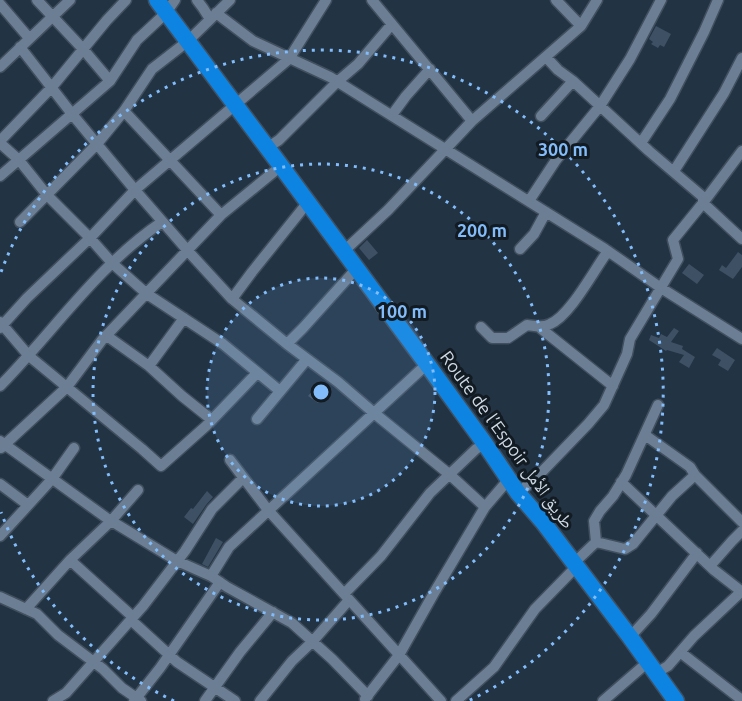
<svg xmlns="http://www.w3.org/2000/svg" width="742" height="701" viewBox="0 0 742 701" font-family="Ubuntu,'Noto Naskh Arabic',sans-serif">
	<style>
		.building { fill: #3e5063 }
		.lines { fill: none; stroke-linecap: round; stroke-linejoin: round }
		.minor-casing { stroke: #414f5e; stroke-width: 13 }
		.highway-casing { stroke: #414f5e; stroke-width: 19 }
		.minor { stroke: #6b7e93; stroke-width: 10 }
		.highway { stroke: #0d84e2; stroke-width: 16 }
		.ring { fill: none; stroke: #82bcfa; stroke-width: 3; stroke-dasharray: 3 6 }
		.labels { text-anchor: middle; stroke-width: 6; stroke-linejoin: round; paint-order: stroke }
		.street-label { font-size: 18px; fill: #ced9e4; stroke: #121a22 }
		.centre { fill: #82bcfa; stroke: #121a22; stroke-width: 3 }
		.ring-label { font-size: 18px; text-anchor: middle; font-weight: bold; fill: #82bcfa; stroke: #121a22; stroke-width: 6; stroke-linejoin: round; paint-order: stroke }
	</style>
	<rect width="100%" height="100%" fill="#234"/>
	<path class="building" d="M656 26 671 34 664 47 660 45 658 48 651 44 653 42 649 39Z
		M367 240 378 253 369 260 359 248Z
		M738 252 742 255V267L733 279 719 270 722 265 726 268Z
		M689 264 704 275 697 284 682 273Z
		M674 328 679 331 671 342 683 346 682 349 695 357 689 368 679 362 684 355 667 350 666 351 649 340 651 335 659 338 661 334 667 337Z
		M717 348 735 360 728 371 718 365 721 360 712 355Z
		M318 384 327 391 318 403 308 396Z
		M207 491 213 497 206 505 193 524 184 517 191 508 193 509Z
		M216 538 223 542 208 567 202 564Z"/>
	<g class="lines">
		<defs>
			<path id="minor" d="M37 0 83 49 110 81
				M197 0 203 8 210 19
				M372 0 472 121
				M556 0 581 26
				M0 4 29 38
				M216 13 253 41 330 77 445 149 605 249 661 288 742 339
				M20 47 72 114 135 190 188 251 232 299 287 344 338 382 374 413 449 474 485 507
				M546 57 558 70 573 81 649 151 703 197V203L742 239
				M0 67 70 0
				M124 111 221 215
				M392 115 406 96 430 69
				M541 116 573 81
				M0 141 52 87 107 20 126 0
				M0 143 19 160 47 195 90 238 112 263 147 294 223 344 280 391
				M641 143 670 99 704 32 718 0
				M267 148 279 140 337 82 358 64 392 24
				M674 171 724 93 742 58
				M0 176 110 81 137 40 166 13 175 0
				M529 201 556 160 600 106 630 59 661 0
				M20 222 97 144 124 111 152 69 188 41 230 0
				M520 249 534 234 546 212
				M344 251 388 210 472 121 581 26 597 0
				M232 299 252 272 308 202
				M0 322 29 356 142 449 161 466 206 426 257 373
				M481 327 492 338H508L527 325C535 326 543 328 550 324 570 316 594 270 608 251
				M539 327 613 386
				M0 328 27 298 90 238 135 190 289 59 326 0
				M107 336 149 366 182 396 212 420
				M287 344 303 328 356 269
				M149 366 184 318
				M0 386C54 331 98 265 162 222
				M257 419 307 359
				M645 435 690 467 695 475 742 522
				M0 441 108 519 177 561 211 576 227 587 292 623 332 659 368 696
				M1 448 67 387 102 340 221 215 281 166
				M230 460 268 510 441 701
				M621 482 714 570 741 591
				M0 484 28 505
				M518 493 534 480 588 424 604 405 627 354 630 339 678 259 673 240 703 203 742 151
				M0 536 52 479 74 448
				M596 542 594 521 600 511 613 496 626 475 658 405
				M596 542 625 549 633 544 672 496 695 475
				M70 560 133 617
				M574 563 596 542
				M710 566 732 541 742 531
				M211 576 229 547 427 364
				M344 594 381 556 430 493 476 449 485 444
				M0 597 37 614 58 635 103 669 122 688 141 701
				M26 609 70 560 111 521 138 490
				M131 620 177 662 235 701
				M630 637 651 614 697 553
				M680 652 742 700
				M656 673 668 666 694 636 742 591
				M365 699 399 655 434 593 485 507 509 479
				M53 701 66 693 143 606 185 551 212 509 243 478
				M134 701 160 668 220 582
				M205 701 240 652 273 612
				M260 701 292 661 313 641 349 600
				M456 701 494 667 535 609 577 566
				M603 701 648 662"/>
			<path id="highway" d="M157 0 281 166 427 364 485 444 518 493 543 522 574 563 630 637 676 701"/>
		</defs>
		<use href="#minor" class="minor-casing"/>
		<use href="#highway" class="highway-casing"/>
		<use href="#minor" class="minor"/>
		<use href="#highway" class="highway"/>
	</g>
	<circle cx="321" cy="392" r="114" fill="#82bcfa" fill-opacity=".12"/>
	<g class="ring">
		<circle cx="321" cy="392" r="114"/>
		<circle cx="321" cy="392" r="228"/>
		<path d="M174 701A342 342 0 0 1 1 512M1 272A342 342 0 1 1 468 701"/>
	</g>
	<g class="labels">
		<g class="street-label">
			<text transform="translate(507 440) rotate(54)" y="6">Route de l’Espoir طريق الأمل</text>
		</g>
	</g>
	<circle cx="321" cy="392" r="9" class="centre"/>
	<g class="ring-label">
		<text x="563" y="156">300 m</text>
		<text x="482" y="237">200 m</text>
		<text x="402" y="318">100 m</text>
	</g>
</svg>
